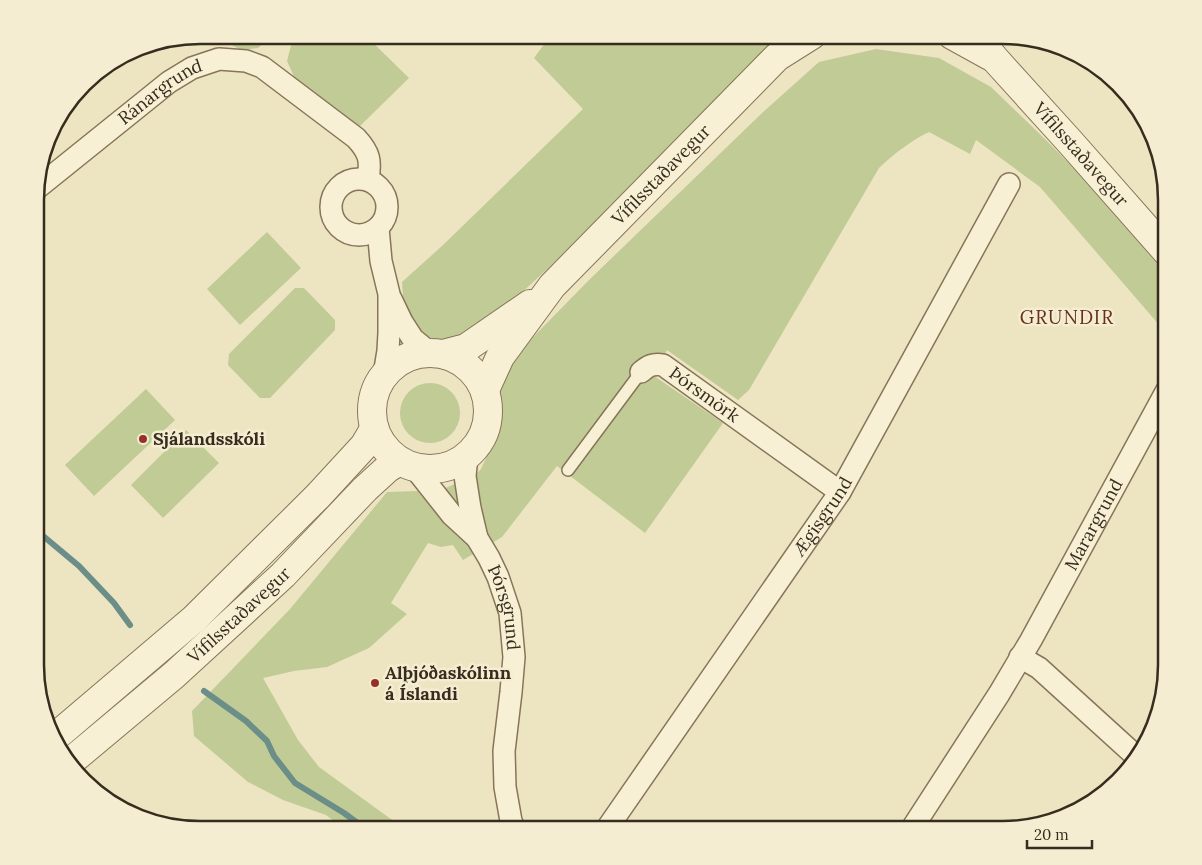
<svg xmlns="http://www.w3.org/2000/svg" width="1202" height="865" viewBox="0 0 1202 865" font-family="Lora,serif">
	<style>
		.green { fill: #c1cb96 }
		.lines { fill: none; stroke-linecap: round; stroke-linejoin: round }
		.stream { stroke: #6b8e88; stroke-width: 6 }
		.service-casing { stroke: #877559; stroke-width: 14 }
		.minor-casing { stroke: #877559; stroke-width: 24 }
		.tertiary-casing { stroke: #877559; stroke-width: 30 }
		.service { stroke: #f8f0d5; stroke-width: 11 }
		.minor { stroke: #f8f0d5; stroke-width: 21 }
		.tertiary { stroke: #f8f0d5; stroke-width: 28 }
		.poi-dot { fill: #96312a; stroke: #f5edd1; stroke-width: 2 }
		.labels { text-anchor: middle; stroke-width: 5; stroke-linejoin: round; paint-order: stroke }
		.street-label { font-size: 18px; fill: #372c1d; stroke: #f5edd1 }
		.poi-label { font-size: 18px; font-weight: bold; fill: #372c1d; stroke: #f5edd1; text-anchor: start }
		.neighbourhood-label { font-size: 19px; letter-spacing: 1px; fill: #63311d; stroke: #f5edd1 }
		.rim { fill: none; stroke: #372c1d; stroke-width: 2.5 }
	</style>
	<rect width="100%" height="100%" fill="#ede4c2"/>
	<path class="green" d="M213 35H272L258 48 241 50Z
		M289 35H365L409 78 359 127 297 83 287 61 293 38Z
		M551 35H783L665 160 504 309 463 338 441 342 420 333 408 314 403 296 402 282 442 246 583 109 534 58Z
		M137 49 67 105 91 76Z
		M876 49 939 58 991 87 1047 141 1101 196 1167 276V334L1040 187 976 140 970 154 929 132C910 141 894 154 879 168L749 390 738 400 667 350 654 376 723 423 645 533 557 466 502 537 463 560 453 545 441 547 428 543 391 603 407 614 369 648 327 667 294 671 263 678 298 740 319 767 406 830H345L326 815 283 800 248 782 194 736 192 711 290 609 387 492 418 491 423 498 475 475 481 469 494 441 496 387 501 370 588 281 761 114 819 62Z
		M267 232 301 268 240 325 207 289Z
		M295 288H304L335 320V330L270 398H260L228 365 229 354Z
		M400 413a30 30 0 1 1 60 0a30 30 0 1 1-60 0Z
		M146 389 175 420 94 496 65 465Z
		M186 430 219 463 163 518 131 485Z"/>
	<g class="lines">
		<path class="stream" d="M36 530 79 566 114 603 130 625
			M204 691 246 721 267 741 274 756 295 783 344 813 367 830"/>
		<defs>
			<path id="service" d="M568 470 641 372"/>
			<g id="minor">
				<circle cx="359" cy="207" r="28"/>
				<path id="s1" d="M36 189 169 82 192 68 219 59 246 61 262 67 356 138C370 153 371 161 368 180"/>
				<path d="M378 228 381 261 389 294V333L388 351 384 375"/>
				<path d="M391 299 402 322 413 339 429 352"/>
				<path id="s2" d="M641 372C648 366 653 363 663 365L840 492"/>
				<path d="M467 456 465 476 470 508 477 538"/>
				<path id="s3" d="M414 467 452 515 477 538 489 558 498 577 510 613 514 657 511 692 504 751 505 787 511 821 515 830"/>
				<path d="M1020 657 1039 668 1138 758"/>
				<path id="s4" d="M606 830 840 492 1009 184"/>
				<path id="s5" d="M911 830 999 694 1031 640 1167 390"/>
			</g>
			<g id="tertiary">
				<path d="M952 35 990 56"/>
				<path id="s6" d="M976 35 994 58 1071 143 1167 252"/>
				<circle cx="430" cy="411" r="58"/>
				<path d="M443 354 466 348 530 304"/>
				<path id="s7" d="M485 390 500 357 552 286 777 57 812 35"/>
				<path d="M54 738 194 619 318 496 364 446 374 429"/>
				<path id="s8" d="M70 762 174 675 283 575 365 489 388 468 400 461"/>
			</g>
		</defs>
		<use href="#service" class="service-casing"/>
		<use href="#minor" class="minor-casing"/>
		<use href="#tertiary" class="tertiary-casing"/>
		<use href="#service" class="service"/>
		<use href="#minor" class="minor"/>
		<use href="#tertiary" class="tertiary"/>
	</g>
	<g class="poi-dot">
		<circle cx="143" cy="439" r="5"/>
		<circle cx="375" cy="683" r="5"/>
	</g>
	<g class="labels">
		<g class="street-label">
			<text dy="6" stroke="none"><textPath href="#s1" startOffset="158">Ránargrund</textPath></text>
			<text dy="6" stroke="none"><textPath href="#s6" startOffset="159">Vífilsstaðavegur</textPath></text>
			<text dy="6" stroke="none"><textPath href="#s7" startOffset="280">Vífilsstaðavegur</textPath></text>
			<text dy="6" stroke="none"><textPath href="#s2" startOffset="75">Þórsmörk</textPath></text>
			<text dy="6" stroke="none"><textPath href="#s4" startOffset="381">Ægisgrund</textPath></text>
			<text dy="6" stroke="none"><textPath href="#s5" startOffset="356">Marargrund</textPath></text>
			<text dy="6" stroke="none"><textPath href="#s3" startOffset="171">Þórsgrund</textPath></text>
			<text dy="6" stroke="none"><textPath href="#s8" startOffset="224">Vífilsstaðavegur</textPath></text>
		</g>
		<g class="poi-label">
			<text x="153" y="445">Sjálandsskóli</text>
			<text x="385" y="679">Alþjóðaskólinn<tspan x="385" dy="21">á Íslandi</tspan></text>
		</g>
		<g class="neighbourhood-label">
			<text x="1067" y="324">GRUNDIR</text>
		</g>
	</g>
	<path d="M0 0H1202V865H0ZM200 44H1002A156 156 0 0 1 1158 200V665A156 156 0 0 1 1002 821H200A156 156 0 0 1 44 665V200A156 156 0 0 1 200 44Z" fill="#f5edd1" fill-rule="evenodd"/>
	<path class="rim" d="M200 44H1002A156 156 0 0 1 1158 200V665A156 156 0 0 1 1002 821H200A156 156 0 0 1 44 665V200A156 156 0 0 1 200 44Z"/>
	<path d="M1027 840v8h65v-8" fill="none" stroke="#372c1d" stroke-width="2.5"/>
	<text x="1034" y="840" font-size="15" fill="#372c1d" stroke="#f5edd1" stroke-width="4" paint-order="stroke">20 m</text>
</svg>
